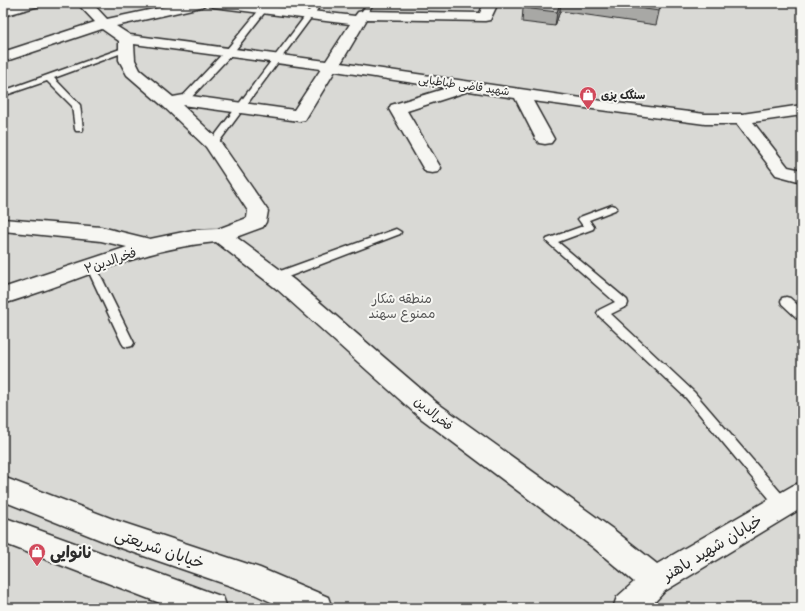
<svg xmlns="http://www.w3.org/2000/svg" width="805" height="611" viewBox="0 0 805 611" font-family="Mynerve,'Playpen Sans Arabic',sans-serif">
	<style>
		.green { fill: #d9d9d5; stroke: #828280 }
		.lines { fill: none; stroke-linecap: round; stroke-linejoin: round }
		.service-casing { stroke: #2b2b2b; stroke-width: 3 }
		.minor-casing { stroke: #2b2b2b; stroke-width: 3 }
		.secondary-casing { stroke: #2b2b2b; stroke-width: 3 }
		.service { fill: #f6f6f2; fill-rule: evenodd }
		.minor { fill: #f6f6f2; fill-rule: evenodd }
		.secondary { fill: #f6f6f2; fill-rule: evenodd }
		.wall { fill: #a8a8a5; stroke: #2b2b2b }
		.shaded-wall { fill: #888886; stroke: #2b2b2b }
		.building { fill: #c3c3c0; stroke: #2b2b2b }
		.labels { text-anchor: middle; stroke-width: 4; stroke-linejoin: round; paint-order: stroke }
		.far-street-label { font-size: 11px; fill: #2b2b2b; stroke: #f6f6f2 }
		.far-poi-label { font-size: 11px; font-weight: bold; fill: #2b2b2b; stroke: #f6f6f2; text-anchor: start }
		.street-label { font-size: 13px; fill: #2b2b2b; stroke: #f6f6f2 }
		.park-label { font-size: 13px; fill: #565656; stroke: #f6f6f2 }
		.near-street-label { font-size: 16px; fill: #2b2b2b; stroke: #f6f6f2 }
		.near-poi-label { font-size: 16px; font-weight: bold; fill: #2b2b2b; stroke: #f6f6f2; text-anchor: start }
	</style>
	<rect width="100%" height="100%" fill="#f6f6f2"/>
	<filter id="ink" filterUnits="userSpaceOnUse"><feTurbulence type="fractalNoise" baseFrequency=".025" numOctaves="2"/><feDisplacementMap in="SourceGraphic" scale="8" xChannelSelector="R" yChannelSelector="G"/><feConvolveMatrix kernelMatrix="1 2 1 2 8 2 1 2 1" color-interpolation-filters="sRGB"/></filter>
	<g filter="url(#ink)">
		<path class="green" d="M3 3H802V608H3Z"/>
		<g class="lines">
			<defs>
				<path id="service" d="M265 3H272L233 53 187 102H181L180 100 181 98 227 49Z
					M315 3H322L216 146H210L209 144 210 142Z
					M368 3H374L365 16H361L359 15Z
					M123 48H126L130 50 54 78 80 105 83 129 82 131H76L75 129 72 106 47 81 3 96V91Z
					M612 205 615 206 617 208 615 210 589 220 594 227 593 229 558 242 627 300 628 303 627 306 611 314 694 392 788 501 790 505 788 509 783 511 778 509 686 398 599 316 597 313 599 310 615 302 546 241 547 239 583 226 578 219 580 217Z
					M396 229 401 232 400 234 280 280H272L271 277 272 274Z
					M91 262 95 263 96 266 134 343 132 346 128 347 124 346 122 343 86 266 87 263Z
					M786 297 790 298 802 309V320L798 319 782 304 781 301 782 298Z"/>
				<path id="minor" d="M19 3H41L39 6 3 16V8Z
					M77 3H92L107 19 182 3H242L355 16 358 12 363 11 480 13 484 3H498L490 20 485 21 367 19 341 63 616 103 705 114H742L802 105V115L753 122 788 167 802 170V182L776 175 737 124H705L533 101 554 139 551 143 545 144 539 143 536 139 515 98 469 91 407 111 441 168 438 172 432 173 426 172 423 168 389 109 391 105 447 88 335 71 305 120 299 121 182 105 219 140 268 211 266 222 263 227 236 237 294 280 436 402 614 530 657 564 792 486 802 482V508L665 591 649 608H613L617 597 634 582 594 548 418 416 278 290 216 242C142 248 74 283 3 304V288L127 247 101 241 3 231V219L101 227 150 239 193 230 218 229 247 218 248 211 206 147 164 107 127 75 119 60V41L102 29 3 62V52L95 22ZM207 4 213 7 350 24 326 61 130 35 116 26 201 7ZM134 44 321 69 294 110 184 95 173 97 140 70 135 60Z"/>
				<path id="secondary" d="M3 477 118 521 260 568 328 597 332 608H284L254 594 118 547 3 501Z
					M3 517 223 597 227 608H173L3 543Z"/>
			</defs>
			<use href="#service" class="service-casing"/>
			<use href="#minor" class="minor-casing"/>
			<use href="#secondary" class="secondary-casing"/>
			<use href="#service" class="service"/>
			<use href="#minor" class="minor"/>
			<use href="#secondary" class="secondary"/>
		</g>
		<path class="wall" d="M525 3H661L656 25 560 11 555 26 522 22 523 8Z"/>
		<path class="shaded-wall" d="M560 3H561L560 11 555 26 557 12Z"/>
		<path class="building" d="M525 3H560L557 12 523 8Z
			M602 3H661L659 11Z"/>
	</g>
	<defs>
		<symbol id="shop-pin" viewBox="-11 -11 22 30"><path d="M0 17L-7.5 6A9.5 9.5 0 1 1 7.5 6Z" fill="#d1495b" stroke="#f6f6f2"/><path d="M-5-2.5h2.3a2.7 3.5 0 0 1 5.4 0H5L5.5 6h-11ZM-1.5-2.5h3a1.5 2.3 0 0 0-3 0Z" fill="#fff"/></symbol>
	</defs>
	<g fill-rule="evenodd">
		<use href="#shop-pin" x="578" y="85" width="20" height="27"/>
		<use href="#shop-pin" x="27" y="542" width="20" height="27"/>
	</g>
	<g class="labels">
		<g class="far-street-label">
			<text transform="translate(464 85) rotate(8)" y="4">شهید قاضی طباطبایی</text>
		</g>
		<g class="far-poi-label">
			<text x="601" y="99">سنگک پزی</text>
		</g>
		<g class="street-label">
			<text transform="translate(110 260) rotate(-19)" y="5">فخرالدین۲</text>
			<text transform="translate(434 413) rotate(39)" y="5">فخرالدین</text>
		</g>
		<g class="park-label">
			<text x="402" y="303">منطقه شکار<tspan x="402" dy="15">ممنوع سهند</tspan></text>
		</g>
		<g class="near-street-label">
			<text transform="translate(712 547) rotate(-31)" y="6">خیابان شهید باهنر</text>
			<text transform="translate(160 548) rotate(19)" y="6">خیابان شریعتی</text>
		</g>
		<g class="near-poi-label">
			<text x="50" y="558">نانوایی</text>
		</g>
	</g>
	<rect width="805" height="611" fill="none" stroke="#f6f6f2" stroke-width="16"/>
	<rect x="8" y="8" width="789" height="595" fill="none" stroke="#2b2b2b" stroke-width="1.5" filter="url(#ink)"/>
</svg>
